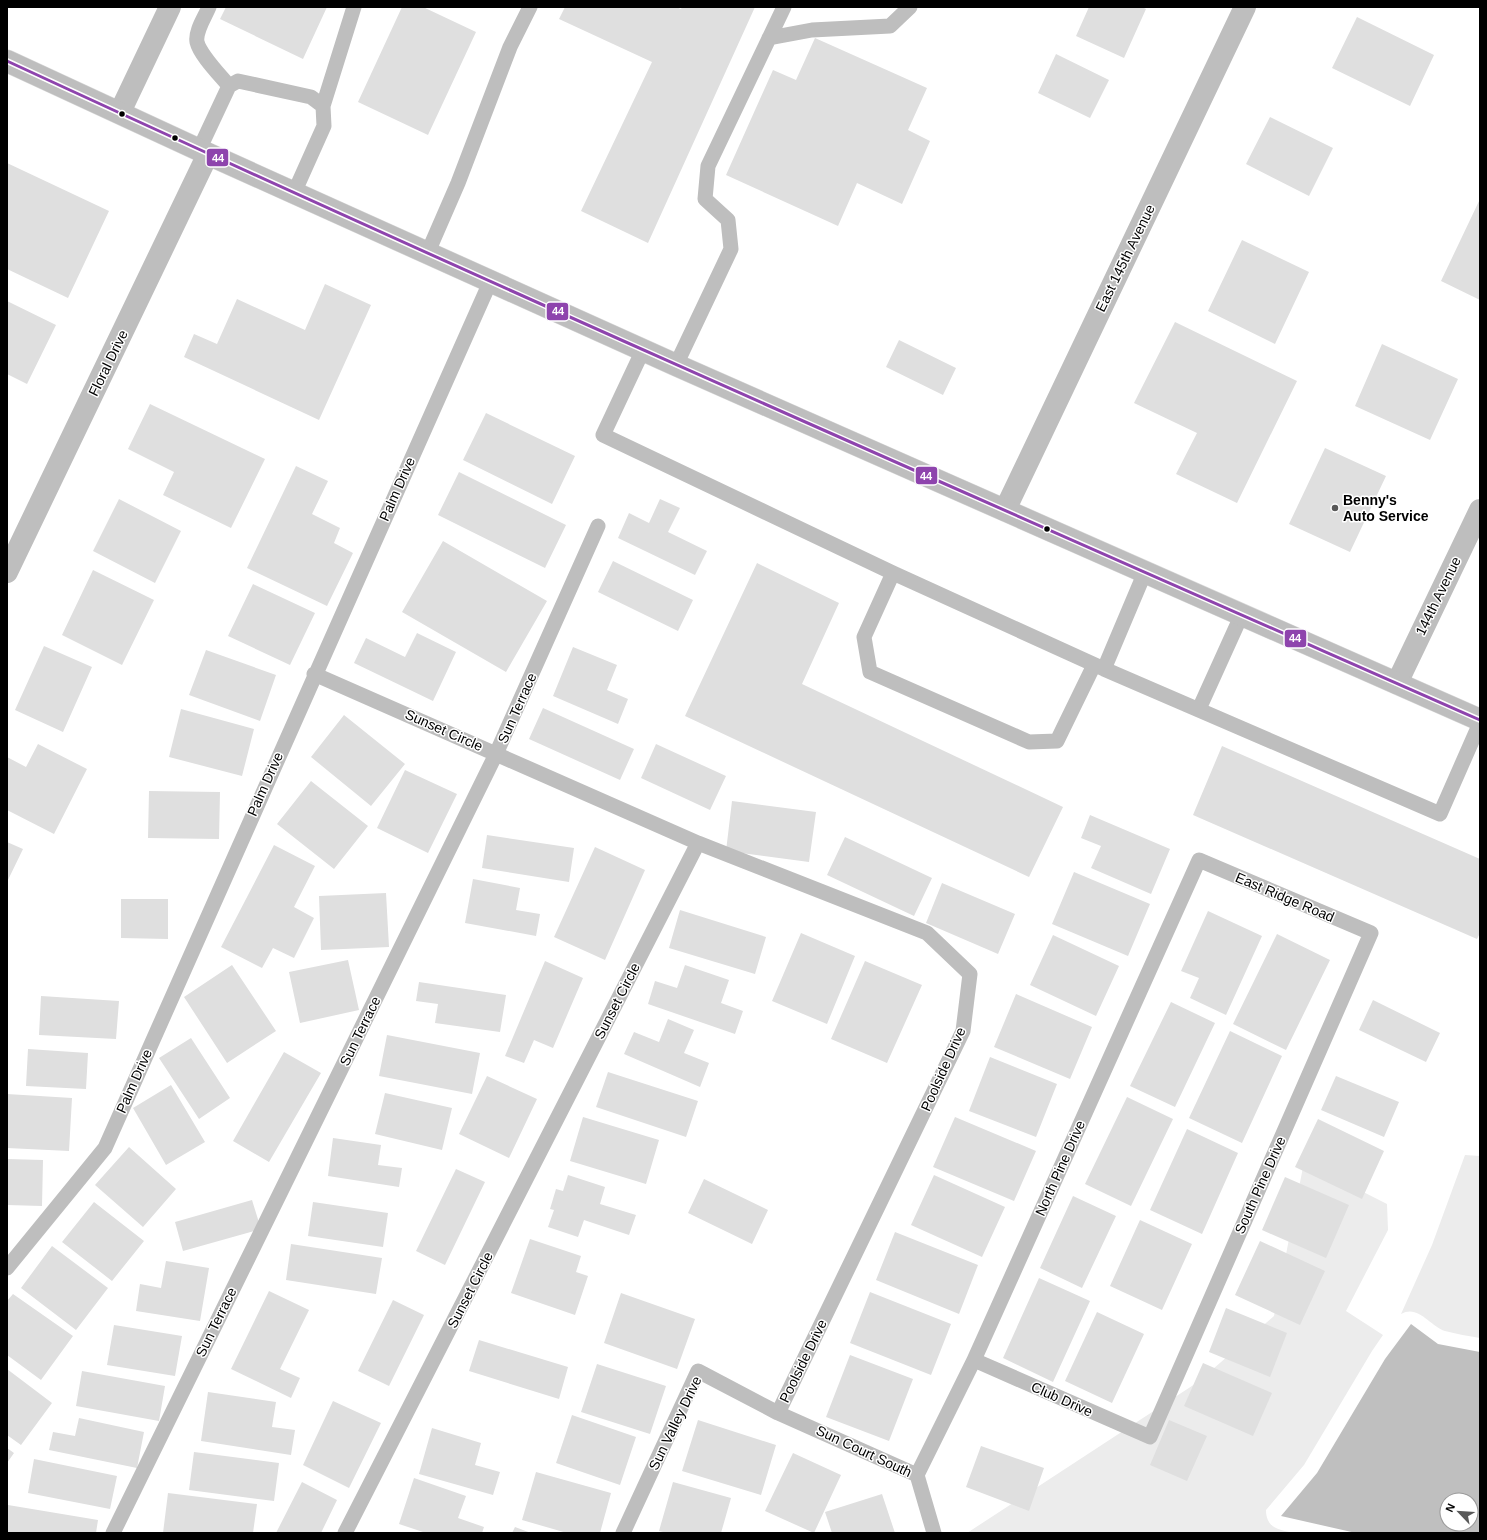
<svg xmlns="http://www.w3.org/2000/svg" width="1487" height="1540" viewBox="0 0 1487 1540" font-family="Arial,sans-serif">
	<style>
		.green { fill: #ececec }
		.water { fill: #bfbfbf; fill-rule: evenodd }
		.building { fill: #dfdfdf }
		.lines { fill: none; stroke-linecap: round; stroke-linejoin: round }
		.primary-casing { stroke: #dbdbdb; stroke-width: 23 }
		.service { stroke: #bebebe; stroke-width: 15 }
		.minor { stroke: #bebebe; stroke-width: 22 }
		.primary { stroke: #bebebe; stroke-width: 22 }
		.bus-1-casing { stroke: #fff; stroke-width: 6 }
		.bus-1 { stroke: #8e44ad; stroke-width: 3 }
		.bus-dot { fill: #000; stroke: #fff; stroke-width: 1.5 }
		.poi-dot { fill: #595959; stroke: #fff; stroke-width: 1.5 }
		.labels { text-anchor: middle; stroke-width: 3; stroke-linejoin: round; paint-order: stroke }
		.street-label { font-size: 14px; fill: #000; stroke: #fff }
		.poi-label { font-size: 14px; font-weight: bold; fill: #000; stroke: #fff; text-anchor: start }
		.line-badge { stroke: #fff; stroke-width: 1.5 }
		.badge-label { font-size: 11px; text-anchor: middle; font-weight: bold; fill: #fff }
	</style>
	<rect width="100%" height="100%" fill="#fff"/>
	<path class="green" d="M1465 1155 1480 1156V1338C1469 1336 1456 1334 1445 1331 1430 1326 1418 1304 1401 1314L1432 1245Z
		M1304 1162 1387 1204 1388 1230 1346 1311 1383 1335 1372 1351 1304 1465 1266 1510C1266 1528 1279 1530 1294 1533H967L1198 1382 1274 1316Z"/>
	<path class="water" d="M1411 1324 1438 1344 1480 1352V1533H1356L1281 1516 1317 1473 1385 1359ZM1447 1500H1471V1524H1447Z"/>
	<path class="building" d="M226 7H327L303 59 220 19Z
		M402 7H423L476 32 428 135 358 102Z
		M565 7H676L681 9 682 7H755L648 243 581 211 652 62 559 19Z
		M1089 7H1142L1146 9 1124 58 1076 36Z
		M1357 17 1434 55 1410 106 1332 68Z
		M815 38 927 88 908 130 930 141 902 204 857 183 838 226 726 175 773 70 796 80Z
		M1056 54 1109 80 1090 118 1038 93Z
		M1270 117 1333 148 1309 196 1246 164Z
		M7 163 109 211 68 298 7 269Z
		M1480 199V300L1441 281Z
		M1242 240 1309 272 1275 344 1208 311Z
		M325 284 371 305 319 420 184 357 194 334 217 344 237 299 305 330Z
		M7 301 56 325 27 384 7 374Z
		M1175 322 1297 381 1237 503 1176 474 1197 433 1134 403Z
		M899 340 956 368 943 395 886 367Z
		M1382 344 1458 379 1430 440 1355 406Z
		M150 404 265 459 231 528 163 495 174 472 128 449Z
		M486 413 575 456 552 504 463 460Z
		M1325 448 1386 476 1350 552 1289 524Z
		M296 466 328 481 312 514 340 528 334 543 353 553 327 606 247 568Z
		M459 472 566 525 545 568 438 515Z
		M119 499 181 531 155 583 93 551Z
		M660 499 680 508 668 532 707 551 695 575 618 538 629 513 649 523Z
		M443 541 547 601 506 672 402 612Z
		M613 561 693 600 678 631 598 592Z
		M757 563 839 603 802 684 1063 807 1029 877 685 716Z
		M93 570 154 600 122 665 62 635Z
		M253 584 315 613 290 665 228 636Z
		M417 633 456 652 433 701 354 663 366 638 405 657Z
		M44 646 92 667 63 732 15 710Z
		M573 647 617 665 607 690 628 699 618 724 553 696Z
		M206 650 276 675 260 721 189 695Z
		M543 708 634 749 620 780 529 739Z
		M181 709 254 729 242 776 169 757Z
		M344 715 405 764 371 806 311 757Z
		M38 744 87 769 54 834 7 810V757L26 767Z
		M656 744 726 776 710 810 641 778Z
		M1222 746 1480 859V933L1477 939 1193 815Z
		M405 770 457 794 428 853 377 828Z
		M311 781 368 826 334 869 277 824Z
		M149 791 220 792 219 839 148 838Z
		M732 801 816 812 809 862 726 851Z
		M1090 815 1170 849 1151 894 1091 868 1101 846 1081 838Z
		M487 835 574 848 569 882 482 868Z
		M845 837 932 878 914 916 827 875Z
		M7 842 23 849 7 882Z
		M274 845 315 866 294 907 314 918 294 958 273 948 262 968 221 947Z
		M595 847 645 870 605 960 554 937Z
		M1074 872 1150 904 1128 956 1052 924Z
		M473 879 520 888 516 910 540 914 536 936 465 923Z
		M942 883 1015 914 998 954 926 923Z
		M386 893 389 947 321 950 319 896Z
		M121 899H168V939L121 938Z
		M680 910 766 937 755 974 669 948Z
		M1208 911 1262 936 1226 1015 1190 998 1199 978 1181 971Z
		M801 933 855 956 827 1024 772 1001Z
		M1277 934 1330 960 1286 1050 1233 1024Z
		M1053 935 1119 966 1096 1016 1030 985Z
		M348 960 359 1010 300 1023 289 972Z
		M545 961 583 978 553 1048 534 1040 524 1063 505 1056Z
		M865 961 922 985 887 1063 831 1039Z
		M232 965 276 1031 227 1063 184 997Z
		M685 965 729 980 721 1003 743 1011 735 1034 648 1004 655 981 677 988Z
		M419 982 506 995 500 1032 435 1023 438 1004 416 1001Z
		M1016 994 1092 1027 1070 1079 994 1047Z
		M41 996 119 1001 116 1039 39 1035Z
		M1373 1000 1440 1033 1426 1062 1359 1030Z
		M1171 1002 1215 1023 1175 1107 1130 1086Z
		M668 1019 694 1030 684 1053 709 1063 700 1087 624 1054 634 1032 659 1042Z
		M1230 1031 1282 1056 1242 1143 1189 1118Z
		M387 1035 480 1053 472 1094 379 1076Z
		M191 1038 230 1098 199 1119 159 1058Z
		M28 1049 88 1053 86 1089 26 1086Z
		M284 1052 321 1073 269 1162 233 1141Z
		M990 1057 1057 1084 1036 1137 969 1111Z
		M608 1072 698 1101 686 1137 596 1107Z
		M487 1076 537 1099 509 1158 459 1134Z
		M1336 1076 1399 1102 1384 1137 1321 1110Z
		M171 1085 205 1142 166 1165 133 1108Z
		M385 1093 452 1108 442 1150 375 1134Z
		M7 1094 72 1098 69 1151 7 1148Z
		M1127 1097 1173 1119 1131 1206 1085 1184Z
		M583 1117 659 1140 646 1184 570 1161Z
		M955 1117 1036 1151 1014 1201 933 1167Z
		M1318 1119 1384 1151 1362 1199 1295 1167Z
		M1187 1129 1238 1153 1202 1234 1150 1210Z
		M333 1138 381 1145 378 1165 402 1168 399 1187 328 1176Z
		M129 1147 176 1189 143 1227 95 1185Z
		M7 1159 43 1160 42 1206 7 1205Z
		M456 1169 485 1182 445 1265 416 1251Z
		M568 1175 605 1187 600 1204 636 1215 629 1235 584 1220 578 1237 548 1227 554 1210 550 1209 556 1189 563 1191Z
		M934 1175 1005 1207 982 1257 911 1225Z
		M1285 1177 1349 1205 1326 1258 1262 1230Z
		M704 1179 768 1210 752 1244 688 1213Z
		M1073 1196 1116 1216 1082 1288 1040 1268Z
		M252 1200 261 1229 183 1251 175 1222Z
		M94 1202 144 1241 112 1281 62 1242Z
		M313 1202 388 1213 383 1247 308 1236Z
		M1140 1220 1192 1244 1162 1310 1110 1286Z
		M895 1232 978 1265 959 1314 876 1280Z
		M530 1239 581 1256 576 1272 588 1276 575 1315 511 1293Z
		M1260 1241 1325 1271 1300 1325 1235 1295Z
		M291 1244 382 1258 376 1294 286 1280Z
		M52 1246 108 1288 76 1330 21 1288Z
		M166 1261 209 1268 200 1321 136 1311 140 1284 161 1288Z
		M1039 1278 1090 1301 1053 1382 1003 1358Z
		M269 1291 309 1310 280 1369 300 1378 291 1398 231 1369Z
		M870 1292 951 1324 931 1375 850 1343Z
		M621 1293 695 1319 677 1369 604 1343Z
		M13 1294 73 1336 41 1380 7 1355V1301Z
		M393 1300 424 1315 389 1386 358 1371Z
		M1226 1308 1287 1333 1270 1377 1209 1352Z
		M1097 1312 1144 1334 1112 1403 1065 1381Z
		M114 1325 182 1336 175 1376 107 1365Z
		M479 1340 568 1367 559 1399 469 1371Z
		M850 1355 913 1379 889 1441 826 1417Z
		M1203 1363 1272 1393 1253 1436 1184 1406Z
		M597 1364 666 1386 650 1434 581 1412Z
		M7 1369 52 1403 21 1445 7 1435Z
		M82 1371 165 1386 159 1421 76 1406Z
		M208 1392 276 1402 272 1427 295 1430 291 1455 201 1441Z
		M333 1401 381 1423 349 1488 303 1465Z
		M572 1415 636 1437 620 1485 556 1463Z
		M79 1418 144 1432 137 1468 49 1450 53 1432 75 1436Z
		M698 1420 776 1445 761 1495 682 1471Z
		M1169 1420 1207 1436 1187 1481 1150 1465Z
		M432 1428 481 1443 475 1465 500 1472 493 1495 419 1474Z
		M981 1446 1044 1468 1029 1511 966 1487Z
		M7 1448 14 1453 7 1463Z
		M194 1452 279 1463 274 1501 189 1490Z
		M793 1453 841 1475 814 1533 765 1511Z
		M34 1459 117 1476 110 1509 28 1493Z
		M536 1472 611 1493 600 1533H567L522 1520Z
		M414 1478 466 1496 458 1518 484 1527 482 1533H426L399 1524Z
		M302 1482 337 1500 321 1533H276Z
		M673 1482 731 1498 721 1533H667L659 1531Z
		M168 1493 257 1504 253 1533H163Z
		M882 1494 895 1533H832L825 1512Z
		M8 1505 98 1520 96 1533H7Z
		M515 1527 531 1533H512Z"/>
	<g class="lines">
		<defs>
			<path id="primary" d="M7 61 208 154 676 365 1480 720"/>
		</defs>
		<use href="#primary" class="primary-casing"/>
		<path class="service" d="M209 7C205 17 195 31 197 42 200 55 220 75 229 86
			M769 38 812 30 890 26 910 7
			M199 150 229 86 238 81 311 97 323 106
			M294 193 324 126 323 106 354 7
			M428 252 458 183 510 47 530 7
			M643 350 603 435 893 573 1104 669 1145 572
			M676 365 731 249 728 220 705 199 708 166 784 7
			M893 573 864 637 870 672 1029 742 1057 741 1094 665
			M1104 669 1440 814 1480 723
			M314 674 698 843 927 933 970 974 963 1031 778 1413
			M1199 709 1242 614
			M7 1268 105 1148 491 280
			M917 1475 974 1360 1199 860 1371 933 1150 1437 974 1360
			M113 1533 496 754 598 526
			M345 1533 698 843
			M623 1533 698 1371 778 1413 917 1475 934 1533"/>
		<path class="minor" d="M120 112 170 7
			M1005 510 1245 7
			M7 572 208 154
			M1397 683 1480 510"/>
		<use href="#primary" class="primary"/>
		<defs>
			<path id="bus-1" d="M7 61C495 287 988 503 1480 720"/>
		</defs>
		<use href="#bus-1" class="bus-1-casing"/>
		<use href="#bus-1" class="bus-1"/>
	</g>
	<g class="bus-dot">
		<circle cx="122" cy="114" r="3.5"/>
		<circle cx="175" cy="138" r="3.5"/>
		<circle cx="1047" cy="529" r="3.5"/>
	</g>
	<circle class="poi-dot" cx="1335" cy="508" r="4"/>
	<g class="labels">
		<g class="street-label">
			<text transform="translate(1125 258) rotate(-64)" y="5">East 145th Avenue</text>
			<text transform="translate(108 363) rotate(-64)" y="5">Floral Drive</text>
			<text transform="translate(397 489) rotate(-66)" y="5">Palm Drive</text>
			<text transform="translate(1438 596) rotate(-64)" y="5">144th Avenue</text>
			<text transform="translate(517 708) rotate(-66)" y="5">Sun Terrace</text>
			<text transform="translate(444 730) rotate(24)" y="5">Sunset Circle</text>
			<text transform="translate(265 784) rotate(-66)" y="5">Palm Drive</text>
			<text transform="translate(1285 897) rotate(23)" y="5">East Ridge Road</text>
			<text transform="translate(617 1001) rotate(-63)" y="5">Sunset Circle</text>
			<text transform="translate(360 1031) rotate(-64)" y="5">Sun Terrace</text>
			<text transform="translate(943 1069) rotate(-66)" y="5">Poolside Drive</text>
			<text transform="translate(134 1081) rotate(-66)" y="5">Palm Drive</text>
			<text transform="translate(1060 1168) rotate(-66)" y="5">North Pine Drive</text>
			<text transform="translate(1260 1185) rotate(-66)" y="5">South Pine Drive</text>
			<text transform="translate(470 1290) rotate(-63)" y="5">Sunset Circle</text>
			<text transform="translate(216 1322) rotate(-64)" y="5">Sun Terrace</text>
			<text transform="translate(803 1361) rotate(-64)" y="5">Poolside Drive</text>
			<text transform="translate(1062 1399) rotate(24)" y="5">Club Drive</text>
			<text transform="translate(675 1423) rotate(-64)" y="5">Sun Valley Drive</text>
			<text transform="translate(864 1451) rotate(25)" y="5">Sun Court South</text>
		</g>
		<g class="poi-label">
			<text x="1343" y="505">Benny's<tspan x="1343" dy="16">Auto Service</tspan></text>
		</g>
	</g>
	<g class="line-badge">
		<rect x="206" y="148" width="23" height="19" rx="4" fill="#8e44ad"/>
		<rect x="546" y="302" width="23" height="19" rx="4" fill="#8e44ad"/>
		<rect x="915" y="466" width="23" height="19" rx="4" fill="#8e44ad"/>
		<rect x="1284" y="629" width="23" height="19" rx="4" fill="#8e44ad"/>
	</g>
	<g class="badge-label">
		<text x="218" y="162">44</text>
		<text x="558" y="315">44</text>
		<text x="926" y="480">44</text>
		<text x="1295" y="642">44</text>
	</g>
	<rect width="1487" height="1540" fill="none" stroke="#000000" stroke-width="16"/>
	<g transform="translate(1459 1512) rotate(295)"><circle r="19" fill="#ffffff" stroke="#999999"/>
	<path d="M0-3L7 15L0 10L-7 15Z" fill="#595959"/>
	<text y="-6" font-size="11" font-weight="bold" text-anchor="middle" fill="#000000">N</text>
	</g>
</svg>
